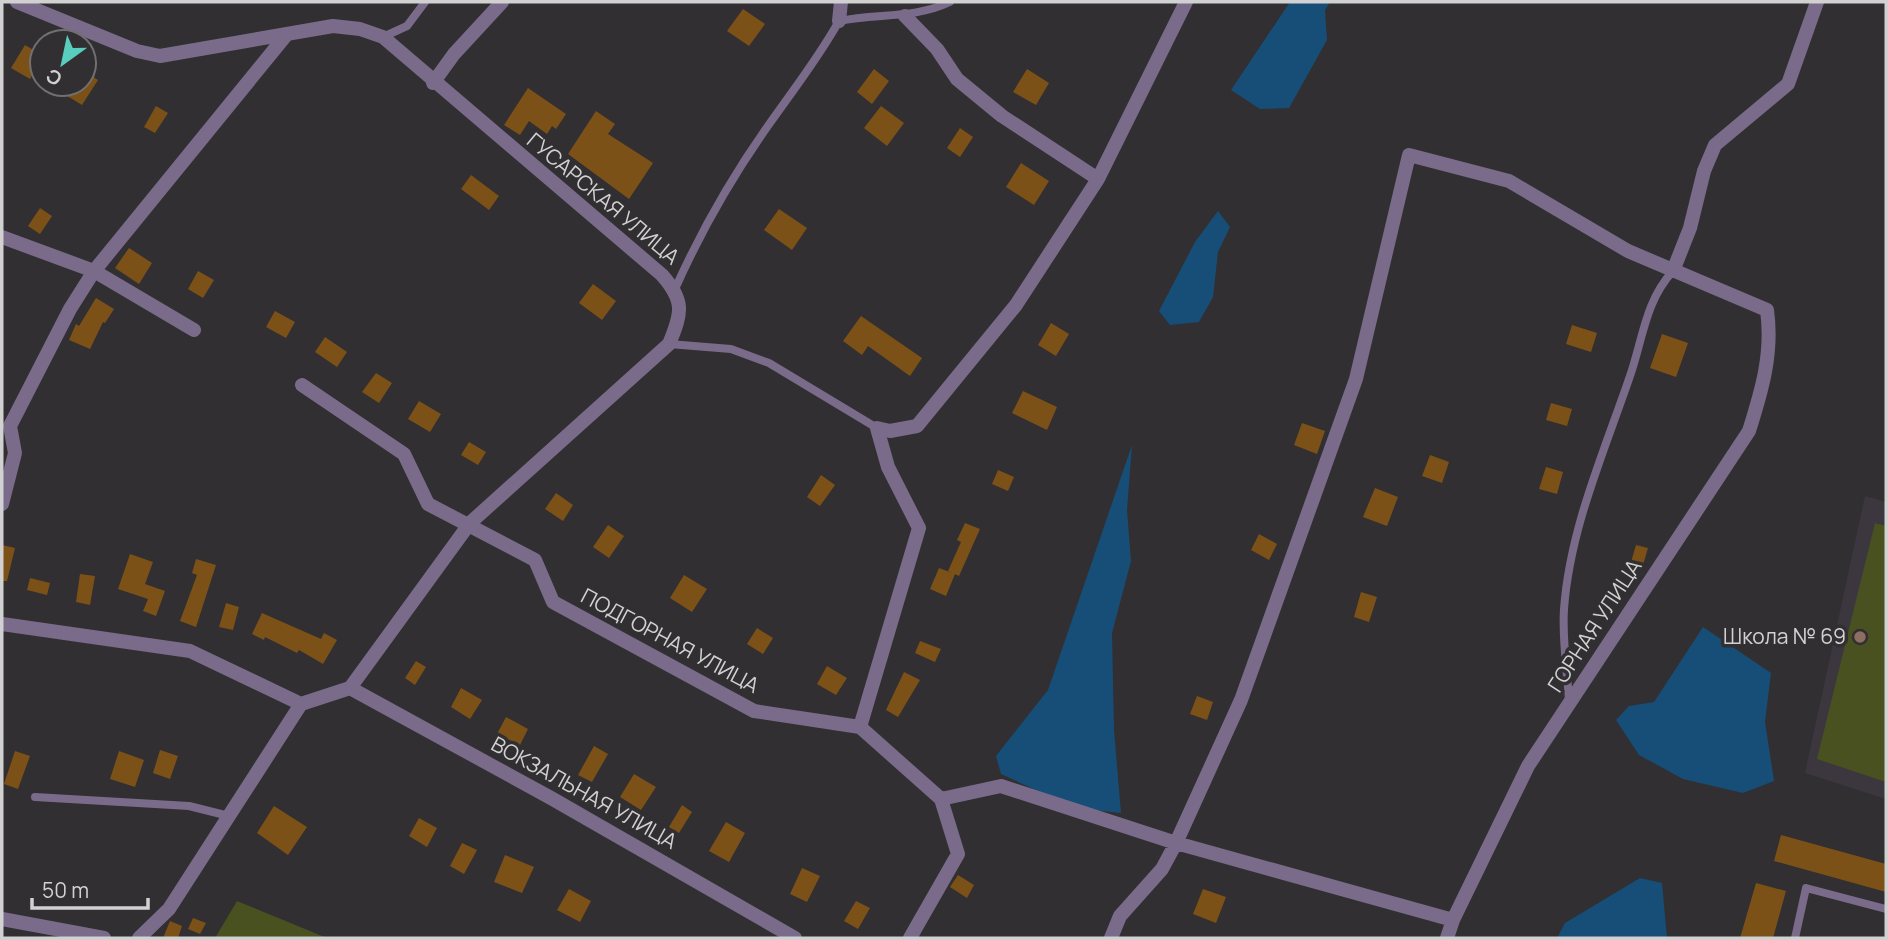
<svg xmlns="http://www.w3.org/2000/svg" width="1888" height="940" viewBox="0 0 1888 940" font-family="Manrope,sans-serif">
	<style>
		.built { fill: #3c373e }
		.green { fill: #48511f }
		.water { fill: #174e78 }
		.building { fill: #7c5118 }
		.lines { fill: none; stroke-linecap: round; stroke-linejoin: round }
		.lane { stroke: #7a6b8b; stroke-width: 8 }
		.street { stroke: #7a6b8b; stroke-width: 14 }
		.education-dot { fill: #8d6e63; stroke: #312f31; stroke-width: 2.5 }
		.labels { text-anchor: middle; stroke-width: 7; stroke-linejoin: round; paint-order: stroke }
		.street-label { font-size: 21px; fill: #d2d1d2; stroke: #312f31 }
		.poi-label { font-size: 21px; fill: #d2d1d2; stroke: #312f31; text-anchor: end }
	</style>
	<rect width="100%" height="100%" fill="#312f31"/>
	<path class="built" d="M1865 496 1886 502V799L1805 773Z"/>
	<path class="green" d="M1875 523 1886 526V782L1817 759Z
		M237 901 327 938H215Z"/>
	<path class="water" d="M1290 2H1330L1325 10 1327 40 1289 108 1260 109 1231 90Z
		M1218 211 1230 227 1218 252 1213 297 1199 322 1170 325 1159 311 1195 242Z
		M1132 445 1127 510 1131 561 1112 633 1114 730 1121 813 1075 808 1001 774 996 756 1048 690Z
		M1703 627 1771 673 1765 722 1774 781 1743 793 1683 779 1639 755 1616 720 1629 706 1654 702Z
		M1640 878 1662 883 1667 938H1557L1565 923Z"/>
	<path class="building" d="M743 9 765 24 749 46 727 31Z
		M25 45 42 55 30 79 11 68Z
		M874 69 889 81 872 104 857 92Z
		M1027 69 1049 83 1036 105 1013 92Z
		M84 71 98 80 82 105 64 94 71 84H84Z
		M528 88 566 114 556 129 552 126 547 134 529 121 520 135 504 125Z
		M156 106 168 113 155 133 144 127Z
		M881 106 904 123 887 146 864 128Z
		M596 111 615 124 608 134 653 163 629 199 568 154Z
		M960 128 973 137 960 157 947 148Z
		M1021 163 1049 181 1034 205 1006 187Z
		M471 175 499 196 489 210 461 189Z
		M40 208 52 216 40 234 28 226Z
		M779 209 807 228 792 250 764 230Z
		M129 248 152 263 139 284 115 268Z
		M198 271 214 280 203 298 188 289Z
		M593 284 616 301 602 320 579 303Z
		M96 298 114 309 105 323 103 322 90 349 69 340 76 324 79 326Z
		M275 311 295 322 286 338 266 327Z
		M861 316 922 358 910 376 868 346 862 355 843 341Z
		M1051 323 1069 334 1056 356 1038 345Z
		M1572 325 1597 333 1591 352 1566 344Z
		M1662 334 1688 343 1676 377 1650 368Z
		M325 337 347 352 337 367 315 352Z
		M376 373 392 383 379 403 362 392Z
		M1023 391 1057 407 1047 430 1012 413Z
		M419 401 441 414 430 432 408 419Z
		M1551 403 1572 409 1567 426 1546 420Z
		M1302 423 1325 431 1317 454 1294 445Z
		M469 442 486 452 478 465 461 455Z
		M1430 455 1449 462 1442 483 1422 476Z
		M1546 467 1563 472 1557 494 1539 489Z
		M998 470 1014 477 1008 491 992 484Z
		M821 475 835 485 820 506 807 497Z
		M1375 488 1398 497 1387 526 1363 517Z
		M556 493 573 505 563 521 545 509Z
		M965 523 980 529 959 576 948 571 961 542 957 540Z
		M608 525 624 536 609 558 593 547Z
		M1259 534 1277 544 1269 560 1251 550Z
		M2 545 15 548 7 581H2Z
		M1636 545 1648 548 1643 565 1631 562Z
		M130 554 153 562 145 584 165 591 156 616 143 611 148 599 118 589Z
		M196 559 216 565 196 627 180 621 197 575 192 573Z
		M939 568 955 574 946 596 930 589Z
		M80 574 95 576 90 605 76 602Z
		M684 575 707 589 692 612 670 598Z
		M30 578 50 583 47 595 27 590Z
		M1361 592 1377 597 1369 622 1354 617Z
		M226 603 239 607 233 630 219 627Z
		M262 613 321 639 324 633 337 640 323 664 299 650 297 653 265 637 264 640 252 634Z
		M757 628 773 638 763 654 747 644Z
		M920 641 941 649 935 662 915 653Z
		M416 661 426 667 415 685 405 678Z
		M827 666 847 678 836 695 817 684Z
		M904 672 920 680 898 717 886 710Z
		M461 688 482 700 470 719 451 707Z
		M1197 696 1213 702 1207 720 1190 714Z
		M506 717 528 729 520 745 497 734Z
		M594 746 608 754 592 782 578 775Z
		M160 750 178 756 170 779 153 773Z
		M15 751 30 756 18 789 4 784Z
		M119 751 144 760 135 787 110 779Z
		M634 774 656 787 641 810 620 797Z
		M682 805 692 812 679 833 669 827Z
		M274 806 307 827 288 855 257 833Z
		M419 818 437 828 427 847 409 836Z
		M726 822 745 833 729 862 709 851Z
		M1781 835 1886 864V892L1774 861Z
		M462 843 477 850 464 874 450 866Z
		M505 855 534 867 522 893 494 882Z
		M802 868 820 876 807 902 790 894Z
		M958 875 974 885 967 898 950 887Z
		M1756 883 1786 891 1773 938H1740Z
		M569 889 591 901 580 922 557 910Z
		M1203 889 1226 897 1216 923 1193 914Z
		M856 901 870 908 858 929 844 921Z
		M193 918 206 923 200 934 188 929Z
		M170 921 182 926 178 938H163Z"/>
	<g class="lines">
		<path class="lane" d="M383 37 407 26 425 2
			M675 289C701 231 733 175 770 123 794 89 819 57 839 21 878 13 914 19 950 2
			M669 344 731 349 769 363 877 428
			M1569 700C1567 670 1562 639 1564 609 1570 527 1605 450 1631 373 1643 337 1646 300 1673 271
			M35 797 189 806 229 816
			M1795 938 1806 888 1886 909"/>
		<path class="street" d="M17 2 137 51 160 56 333 26 360 29 383 37 662 275C685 301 682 313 669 344L470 523 350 688 301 704 169 909 139 938
			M905 16 937 49 957 79 1002 116 1098 179
			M839 21 841 2
			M433 83 454 54 502 2
			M2 237 94 271 194 330
			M1673 271 1690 228 1704 171 1715 145 1788 84 1817 2
			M302 385 404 454 428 504 535 560 553 602 754 711 860 727
			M2 504 15 453 10 426 70 309 94 271 287 34
			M2 624 190 651 301 704
			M350 688 551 798 795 938
			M860 727 919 528 888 467 877 428 890 431 917 426 1016 305 1098 179 1186 2
			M860 727 941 799 958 854 910 938
			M941 799 1001 786 1176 843 1453 920
			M2 919 104 938
			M1111 938 1120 916 1162 869 1176 843 1241 700 1356 379 1409 155 1509 181 1628 251 1767 310C1773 353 1762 390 1749 431L1528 766 1453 920 1447 938"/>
	</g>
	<circle class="education-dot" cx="1860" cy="637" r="7"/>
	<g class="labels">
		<g class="street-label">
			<text transform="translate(603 199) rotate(40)" y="7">ГУСАРСКАЯ УЛИЦА</text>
			<text transform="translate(1595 626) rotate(-57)" y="7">ГОРНАЯ УЛИЦА</text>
			<text transform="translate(670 641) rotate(28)" y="7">ПОДГОРНАЯ УЛИЦА</text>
			<text transform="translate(584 793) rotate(29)" y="7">ВОКЗАЛЬНАЯ УЛИЦА</text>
		</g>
		<g class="poi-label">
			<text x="1846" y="644">Школа № 69</text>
		</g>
	</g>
	<rect width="1888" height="940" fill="none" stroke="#d2d1d2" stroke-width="7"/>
	<g transform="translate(63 63) rotate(213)"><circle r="33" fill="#312f31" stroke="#717071" stroke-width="2"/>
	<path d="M0-5L12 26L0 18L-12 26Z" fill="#5acebe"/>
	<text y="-10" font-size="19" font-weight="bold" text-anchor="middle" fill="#d2d1d2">С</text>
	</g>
	<path d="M32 898v10h116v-10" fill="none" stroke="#d2d1d2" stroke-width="3.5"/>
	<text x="42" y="898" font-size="21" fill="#d2d1d2" stroke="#312f31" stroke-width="5" paint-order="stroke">50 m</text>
</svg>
